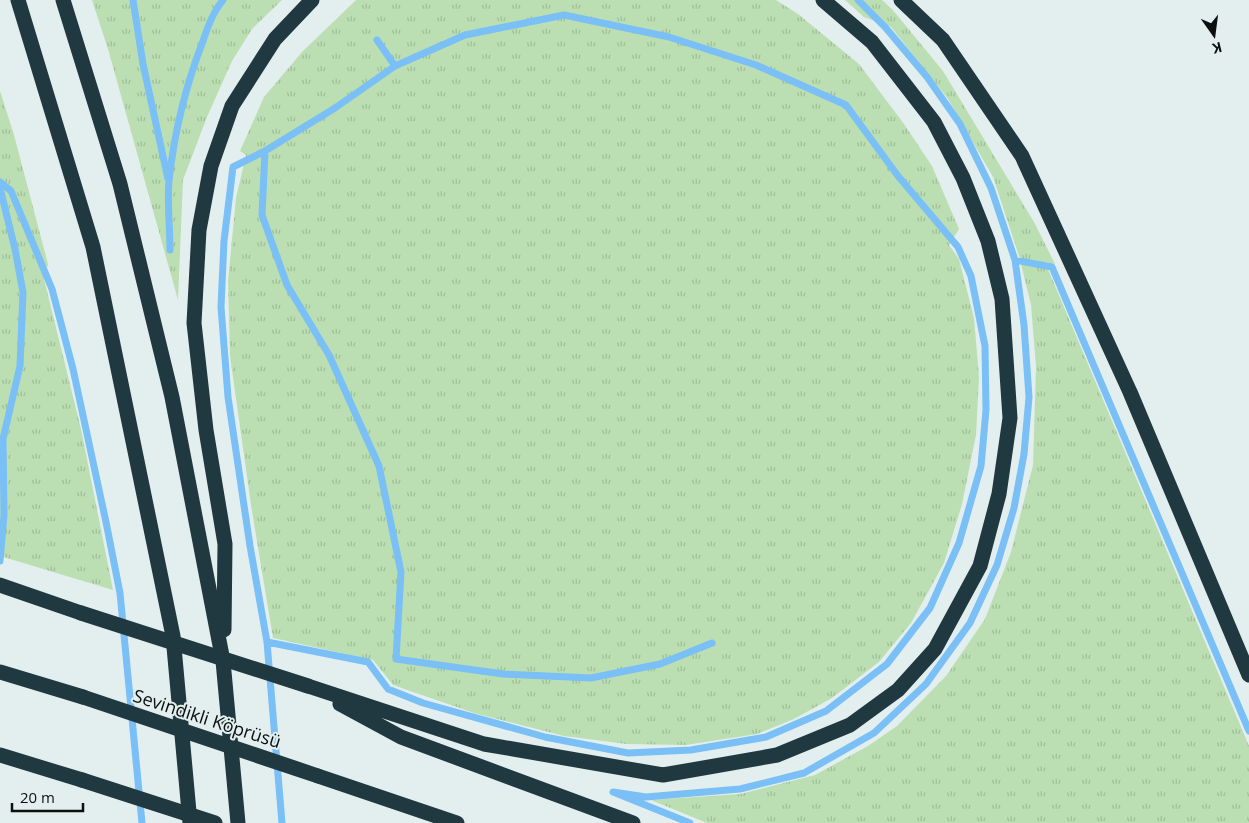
<svg xmlns="http://www.w3.org/2000/svg" width="1249" height="823" viewBox="0 0 1249 823" font-family="'Open Sans',sans-serif">
	<style>
		.grass { fill: url(#grass-tufts) }
		.lines { fill: none; stroke-linecap: round; stroke-linejoin: round }
		.stream { stroke: #7abff6; stroke-width: 7 }
		.highway { stroke: #203940; stroke-width: 15 }
		.highway-bridge { stroke: #203940; stroke-width: 15 }
		.labels { text-anchor: middle; stroke-width: 4; stroke-linejoin: round; paint-order: stroke }
		.street-label { font-size: 18px; fill: #0b100f; stroke: #e3efef }
	</style>
	<defs>
		<pattern id="grass-tufts" width="24" height="20" patternUnits="userSpaceOnUse" patternTransform="scale(1.25)"><rect width="24" height="20" fill="#bbdfb3"/><path d="M3 7l-1-3M5 7V3M7 7l1-3M15 17l-1-3M17 17v-4M19 17l1-3" fill="none" stroke="#9fbe99"/></pattern>
	</defs>
	<rect width="100%" height="100%" fill="#e3efef"/>
	<path class="grass" d="M92 0H282L252 29 232 61 207 117 183 180 178 300 108 49Z
		M356 0H776L798 14 859 64 904 124 932 166 959 229 949 245 959 259 974 318 979 377 976 435 962 504 944 563 911 623 879 662 832 698 794 719 757 734 686 745 626 744 564 736 474 713 393 685 373 660 273 638 251 505 230 356 228 281 236 198 246 155 240 151 264 97 302 52Z
		M845 0H882L892 9 943 71 1034 222 1055 264 1045 262 1249 746V823H707L651 800 740 794 815 775 868 746 897 726 946 676 985 619 1011 552 1033 465 1036 367 1031 305 1019 256 993 177 948 99 891 27 864 17Z
		M0 91 14 135 48 264 44 279 81 429 113 590 0 556Z"/>
	<g class="lines">
		<path class="stream" d="M133 0 143 64 168 179
			M564 15 669 37 756 65 846 105 898 176 958 247 971 276 985 346 986 410 981 466 959 543 930 608 887 664 826 711 766 737 691 750 628 753 545 737 423 703 388 689 368 662 267 642 250 546 228 397 221 307 224 241 233 167 265 151 335 108 395 66 465 35Z
			M377 40 395 66
			M265 151 262 215 287 285 329 355 379 466 401 572 396 659 503 674 591 678 660 664 712 643
			M0 182 11 191 52 289 73 369 106 522 120 593 142 823
			M0 188 15 249 23 292 20 366 3 439 4 515 0 561
			M170 250C170 227 167 203 169 181 174 134 186 85 203 41 208 26 213 12 223 0
			M1015 260 1052 267 1249 731
			M267 642 282 823
			M690 823 613 792 646 797 740 789 804 773 874 733 926 684 970 623 997 565 1014 508 1024 454 1029 397 1024 325 1015 260 991 188 960 124 927 77 885 27 858 0"/>
		<path class="highway" d="M18 0 93 247 173 636 190 823
			M63 0 120 184 172 397 223 661 238 823
			M901 0 943 40 1022 156 1130 392 1249 675
			M0 585 81 613
			M224 630 225 544 206 430 194 323 199 230 211 166 232 106 275 39 312 0
			M0 672 83 697
			M308 686 484 744 663 775 777 755 850 725 898 690 935 649 980 566 999 494 1010 418 1002 299 988 241 963 178 934 122 872 42 823 0
			M340 704 401 737 633 823
			M0 755 82 780
			M318 776 457 823"/>
		<path class="highway-bridge" d="M81 613 308 686
			M83 697 318 776
			M82 780 215 823"/>
	</g>
	<g class="labels">
		<g class="street-label">
			<text transform="translate(207 719) rotate(18)" y="6">Sevindikli Köprüsü</text>
		</g>
	</g>
	<g transform="translate(1214 35) rotate(166)" stroke="#e3efef" stroke-width="4" paint-order="stroke">
	<path d="M0-4L9 19L0 12L-9 19Z" fill="#0b100f"/>
	<text y="-8" font-size="14" font-weight="bold" text-anchor="middle" fill="#0b100f">K</text>
	</g>
	<path d="M12 803v8h71v-8" fill="none" stroke="#0b100f" stroke-width="2.5"/>
	<text x="20" y="803" font-size="15" fill="#0b100f" stroke="#e3efef" stroke-width="4" paint-order="stroke">20 m</text>
</svg>
